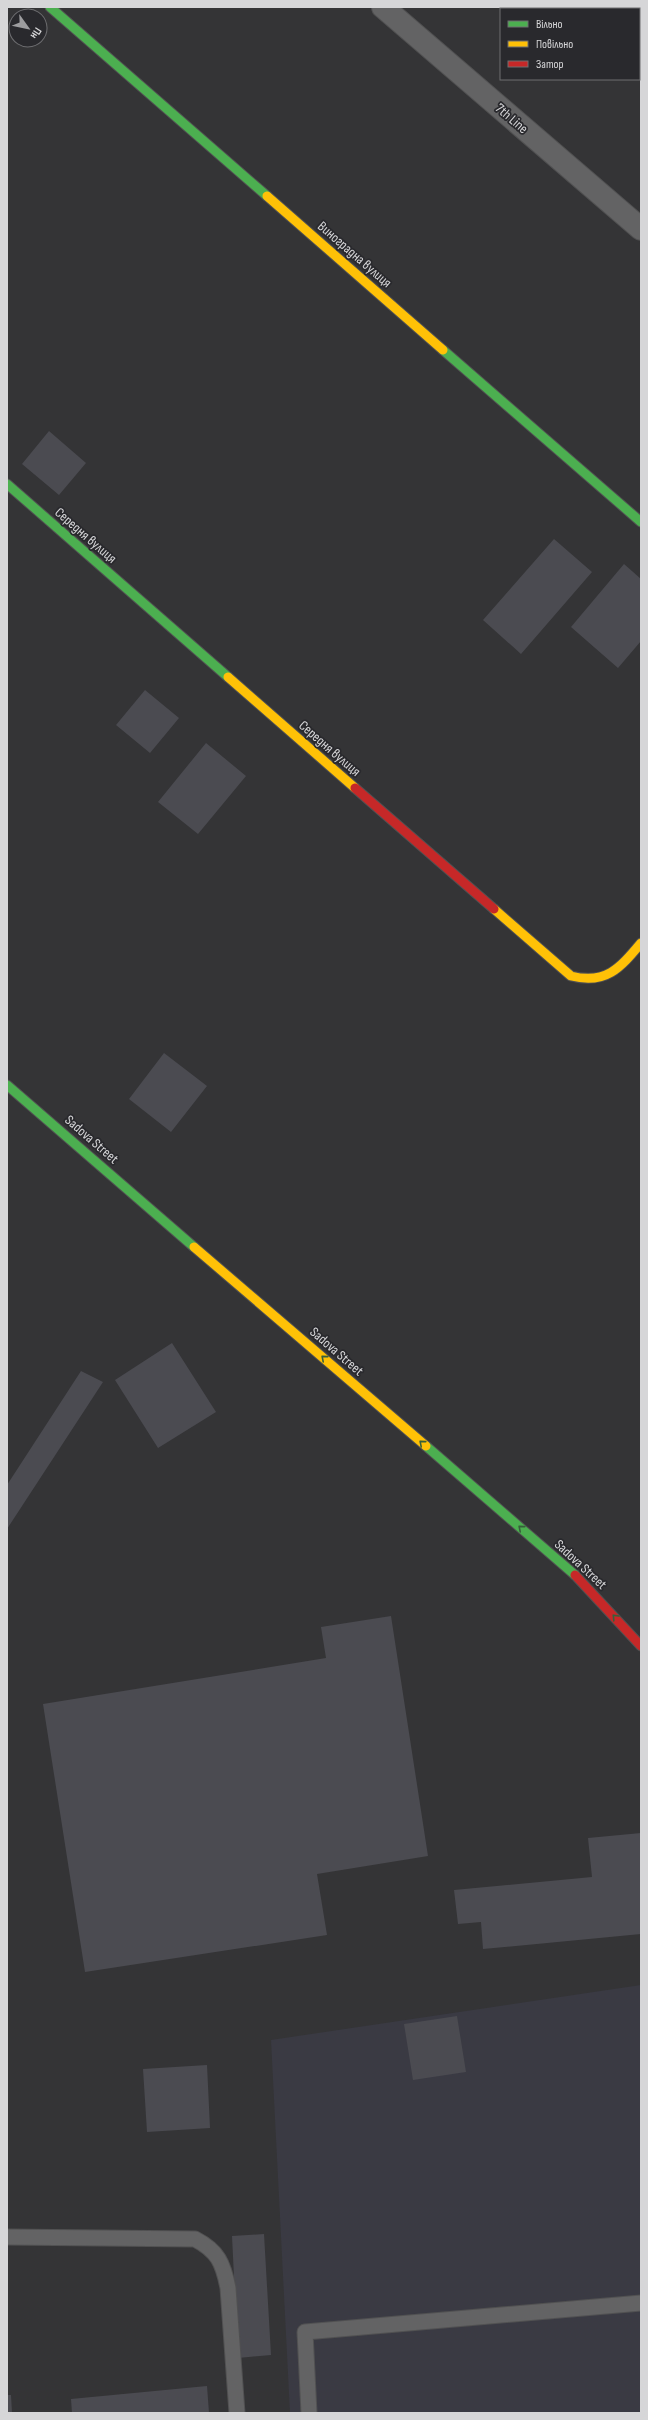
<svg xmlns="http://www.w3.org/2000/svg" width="648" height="2420" viewBox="0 0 648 2420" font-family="'Sofia Sans Condensed',sans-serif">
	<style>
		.built { fill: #3a3a43 }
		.building { fill: #4b4b51 }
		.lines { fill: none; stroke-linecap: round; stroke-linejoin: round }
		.lane-casing { stroke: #515152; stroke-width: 17 }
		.street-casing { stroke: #515152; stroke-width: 24 }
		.fast-casing { stroke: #515152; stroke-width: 11 }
		.slow-casing { stroke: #515152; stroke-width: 11 }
		.jam-casing { stroke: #515152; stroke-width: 11 }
		.lane { stroke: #636364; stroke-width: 15 }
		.street { stroke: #636364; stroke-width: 22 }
		.fast { stroke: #4caf50; stroke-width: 9 }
		.slow { stroke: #ffc107; stroke-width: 9 }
		.jam { stroke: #c62828; stroke-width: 9 }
		.oneway { stroke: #375f3b }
		.labels { text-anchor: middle; stroke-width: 3.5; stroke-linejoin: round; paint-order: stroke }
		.street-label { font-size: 14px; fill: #d6d6d8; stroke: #29292d }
	</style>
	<rect width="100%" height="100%" fill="#343436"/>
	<path class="built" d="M641 1985V2413H290L271 2040Z"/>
	<path class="building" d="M49 431 86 463 59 495 22 464Z
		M554 539 592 572 521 654 483 620Z
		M624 564 641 579V641L618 668 571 627Z
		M145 690 179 718 150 753 116 725Z
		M206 743 246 776 198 834 158 802Z
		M164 1053 207 1086 171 1132 129 1099Z
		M172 1343 216 1412 158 1448 115 1380Z
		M81 1371 103 1382 7 1529V1485Z
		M391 1616 428 1856 317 1874 327 1935 85 1972 43 1704 326 1658 321 1627Z
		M641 1833V1934L483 1949 481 1922 458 1924 454 1890 592 1877 588 1838Z
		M457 2016 466 2072 413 2080 404 2024Z
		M207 2065 210 2128 147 2132 143 2069Z
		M264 2234 271 2355 238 2358 232 2236Z
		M207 2386 209 2413H72L71 2399Z
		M7 2395H11L12 2413H7Z"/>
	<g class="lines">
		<defs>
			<path id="lane" d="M7 2237 195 2239C218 2251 223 2263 228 2288L237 2413
				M309 2413 305 2332 641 2303"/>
			<path id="street" d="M383 7 641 229"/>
			<path id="fast" d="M50 7 267 196
				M443 350 641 522
				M7 484 228 677
				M7 1085 194 1247
				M426 1446 575 1575"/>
			<path id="slow" d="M267 196 443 350
				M228 677 355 788
				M494 909 571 976C606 985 620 968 641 943
				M194 1247 426 1446"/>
			<path id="jam" d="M355 788 494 909
				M575 1575 641 1646"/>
		</defs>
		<use href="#lane" class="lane-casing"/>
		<use href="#street" class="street-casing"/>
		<use href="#fast" class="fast-casing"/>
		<use href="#slow" class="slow-casing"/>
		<use href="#jam" class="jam-casing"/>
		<use href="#lane" class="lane"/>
		<use href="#street" class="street"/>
		<use href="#fast" class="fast"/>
		<use href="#slow" class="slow"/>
		<use href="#jam" class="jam"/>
	</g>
	<defs><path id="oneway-chevron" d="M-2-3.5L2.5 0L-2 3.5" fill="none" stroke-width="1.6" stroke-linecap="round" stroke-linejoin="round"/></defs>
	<g class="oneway">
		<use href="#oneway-chevron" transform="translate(324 1358) rotate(-139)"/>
		<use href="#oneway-chevron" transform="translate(422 1443) rotate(-139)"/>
		<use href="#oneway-chevron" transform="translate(521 1528) rotate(-139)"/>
		<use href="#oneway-chevron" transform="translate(615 1617) rotate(-133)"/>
	</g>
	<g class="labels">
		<g class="street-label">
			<text transform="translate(512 118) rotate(41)" y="5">7th Line</text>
			<text transform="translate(355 254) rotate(41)" y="5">Виноградна вулиця</text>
			<text transform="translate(86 535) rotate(41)" y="5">Середня вулиця</text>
			<text transform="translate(330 748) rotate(41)" y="5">Середня вулиця</text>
			<text transform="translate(92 1139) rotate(41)" y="5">Sadova Street</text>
			<text transform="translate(337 1351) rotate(41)" y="5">Sadova Street</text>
			<text transform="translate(581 1564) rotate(43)" y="5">Sadova Street</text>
		</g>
	</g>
	<rect width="648" height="2420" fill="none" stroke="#d6d6d8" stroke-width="16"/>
	<rect x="500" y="8" width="140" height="72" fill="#29292d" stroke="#6e6e71"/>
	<rect x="508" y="21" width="20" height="6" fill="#4caf50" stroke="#6e6e71"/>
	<text x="536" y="28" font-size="12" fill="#d6d6d8">Вільно</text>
	<rect x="508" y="41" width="20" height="6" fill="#ffc107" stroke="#6e6e71"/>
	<text x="536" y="48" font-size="12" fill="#d6d6d8">Повільно</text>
	<rect x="508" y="61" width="20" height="6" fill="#c62828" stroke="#6e6e71"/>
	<text x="536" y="68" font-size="12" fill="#d6d6d8">Затор</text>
	<g transform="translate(28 28) rotate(123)"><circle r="19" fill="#29292d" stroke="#6e6e71"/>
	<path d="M0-3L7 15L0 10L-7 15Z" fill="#9d9d9f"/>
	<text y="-6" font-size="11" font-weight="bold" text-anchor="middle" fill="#d6d6d8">Пн</text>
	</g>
</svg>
